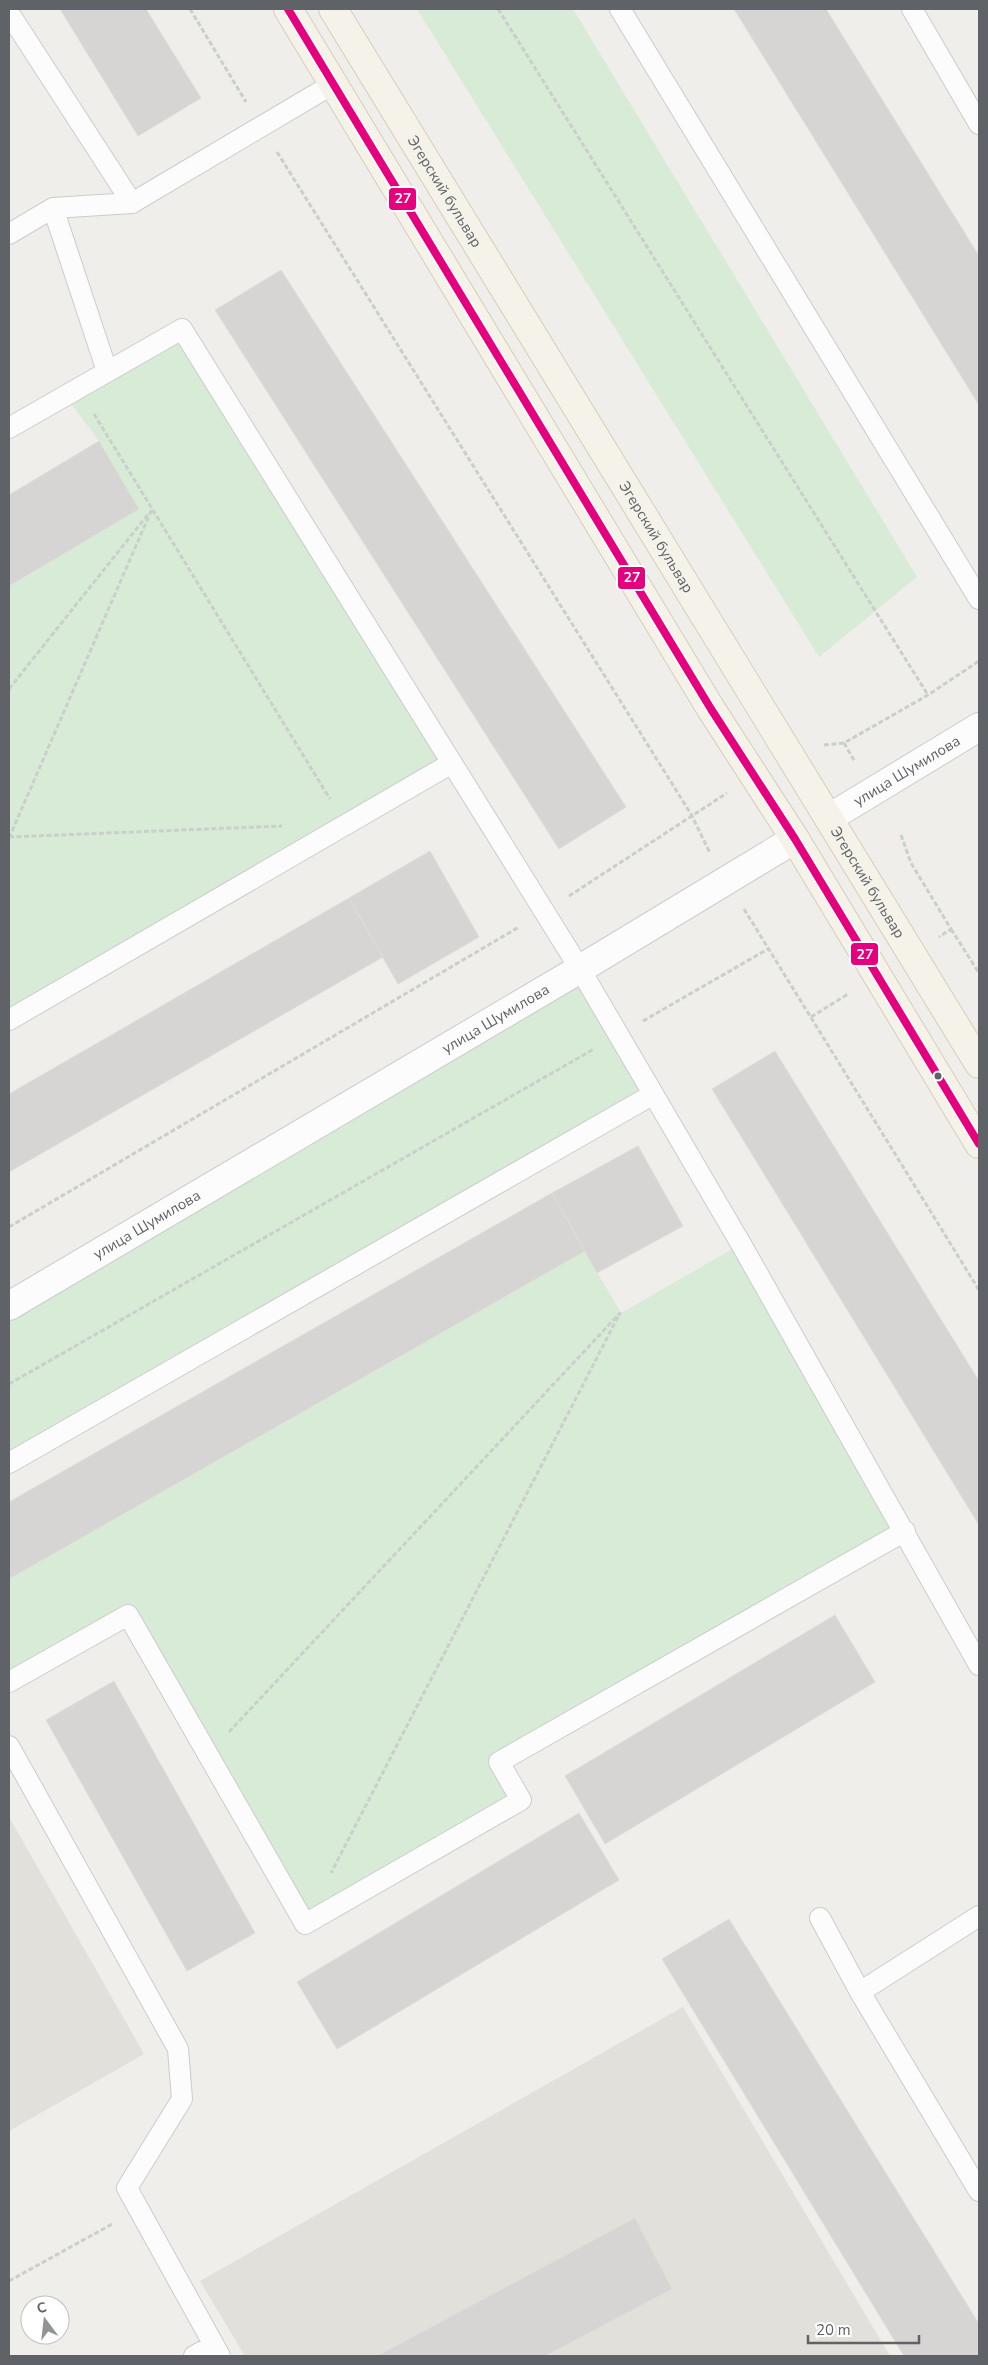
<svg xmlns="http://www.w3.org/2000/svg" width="988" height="2365" viewBox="0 0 988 2365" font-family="'Nunito Sans',sans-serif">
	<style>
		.education { fill: #e2e0da }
		.green { fill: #d8ebd6 }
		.building { fill: #d6d5d3; stroke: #deddd9 }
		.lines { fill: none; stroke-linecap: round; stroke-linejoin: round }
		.service-casing { stroke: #cbcccc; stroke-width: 22 }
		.minor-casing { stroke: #cbcccc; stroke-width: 30 }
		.primary-casing { stroke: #d7ceb8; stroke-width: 30 }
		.path { stroke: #cacfcc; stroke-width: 3; stroke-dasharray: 5 2.5; stroke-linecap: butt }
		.service { stroke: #fdfcfc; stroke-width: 20 }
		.minor { stroke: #fdfcfc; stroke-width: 28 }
		.primary { stroke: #f4f2e9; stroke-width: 28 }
		.bus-1-casing { stroke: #fff; stroke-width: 11 }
		.bus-1 { stroke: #e5007d; stroke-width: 8 }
		.bus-dot { fill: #5f6368; stroke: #fff; stroke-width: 2 }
		.labels { text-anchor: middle; stroke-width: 4.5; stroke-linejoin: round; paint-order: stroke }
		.street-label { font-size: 15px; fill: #5f6368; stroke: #fff }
		.line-badge { stroke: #fff; stroke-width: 2 }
		.badge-label { font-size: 14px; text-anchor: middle; font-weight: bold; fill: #fff }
	</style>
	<rect width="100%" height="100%" fill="#efeeea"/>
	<path class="education" d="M9 1817 144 2054 9 2131Z
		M683 2007 890 2356H245L200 2281Z"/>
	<path class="green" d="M417 9H573L917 577 819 657Z
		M182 329 452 763 9 1020V586L139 509 99 441 65 396Z
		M580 969 652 1095 9 1463V1306Z
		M741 1244 905 1531 500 1762 521 1800 305 1924 128 1615 17 1678 9 1664V1579L585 1251 621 1313Z"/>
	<path class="building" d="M60 9H146L201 98 138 136Z
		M734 9H826L979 256V405Z
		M281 270 626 807 559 849 215 310Z
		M99 441 139 509 9 586V495Z
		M430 851 479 937 398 984 349 898Z
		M349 898 383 957 9 1172V1094Z
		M775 1051 979 1381V1525L712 1089Z
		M638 1146 683 1226 597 1273 552 1193Z
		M552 1193 585 1251 9 1579V1502Z
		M835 1615 875 1682 605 1844 565 1776Z
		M114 1681 255 1933 187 1971 46 1720Z
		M579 1813 619 1880 337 2049 297 1982Z
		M729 1919 979 2324V2356H904L662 1959Z
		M635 2218 672 2289 545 2356H377Z"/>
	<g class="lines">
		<defs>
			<path id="service" d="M620 9 979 599
				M912 9 979 124
				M9 13 132 203
				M53 208 107 371
				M9 234 53 208 132 203 333 84
				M9 428 182 329 580 969 741 1244 979 1665
				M9 1020 452 763
				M9 1463 652 1095
				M9 1682 128 1615 305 1924 521 1800 499 1762 905 1531
				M9 1746 178 2049 182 2099 127 2188 220 2356
				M820 1918 860 1992 979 2191
				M860 1992 979 1916
				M194 2356 214 2345"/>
			<g id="minor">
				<path id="s1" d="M829 818 979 727"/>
				<path id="s2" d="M9 1306 580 969 795 839"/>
			</g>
			<g id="primary">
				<path d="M288 9 711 709 795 839 979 1144"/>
				<path id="s3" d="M333 9 979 1064"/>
			</g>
		</defs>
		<use href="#service" class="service-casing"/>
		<use href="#minor" class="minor-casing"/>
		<use href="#primary" class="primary-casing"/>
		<path class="path" d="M190 9 246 102
			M498 9 928 695
			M277 152 691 814 710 853
			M94 414 330 799
			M9 689 149 513
			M844 743 855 762
			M824 745 844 743 928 695 979 661
			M901 835 911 863 951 929 939 937
			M9 837 282 826
			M9 838 152 509
			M569 896 727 793
			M744 909 979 1290
			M951 929 979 973
			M811 1017 848 994
			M643 1021 768 949
			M9 1227 519 927
			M9 1384 594 1049
			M229 1732 620 1313 331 1873
			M9 2281 114 2223"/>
		<use href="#service" class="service"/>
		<use href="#minor" class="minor"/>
		<use href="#primary" class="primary"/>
		<defs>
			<path id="bus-1" d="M288 9 711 709 795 839 979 1144"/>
		</defs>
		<use href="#bus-1" class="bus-1-casing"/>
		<use href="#bus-1" class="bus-1"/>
	</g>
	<circle class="bus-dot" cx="938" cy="1076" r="4.5"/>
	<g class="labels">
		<g class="street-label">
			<text dy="5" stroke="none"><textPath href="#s3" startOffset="214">Эгерский бульвар</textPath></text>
			<text dy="5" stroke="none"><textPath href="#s3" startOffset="619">Эгерский бульвар</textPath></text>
			<text dy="5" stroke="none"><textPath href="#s1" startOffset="91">улица Шумилова</textPath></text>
			<text dy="5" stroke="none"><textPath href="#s3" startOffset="1024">Эгерский бульвар</textPath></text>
			<text dy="5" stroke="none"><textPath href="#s2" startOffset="565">улица Шумилова</textPath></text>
			<text dy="5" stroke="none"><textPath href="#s2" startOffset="160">улица Шумилова</textPath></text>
		</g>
	</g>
	<g class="line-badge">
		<rect x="388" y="187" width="29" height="24" rx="5" fill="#e5007d"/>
		<rect x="617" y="566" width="29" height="24" rx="5" fill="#e5007d"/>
		<rect x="850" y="942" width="29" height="24" rx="5" fill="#e5007d"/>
	</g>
	<g class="badge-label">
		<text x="403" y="203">27</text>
		<text x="632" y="582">27</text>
		<text x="865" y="959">27</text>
	</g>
	<rect width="988" height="2365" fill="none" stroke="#5f6368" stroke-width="20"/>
	<g transform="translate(45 2320) rotate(345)"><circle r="24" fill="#ffffff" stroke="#bfc1c3"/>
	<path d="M0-4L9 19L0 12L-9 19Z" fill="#919496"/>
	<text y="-8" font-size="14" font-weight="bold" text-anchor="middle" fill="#5f6368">С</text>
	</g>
	<path d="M808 2335v8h111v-8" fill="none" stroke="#5f6368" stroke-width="2.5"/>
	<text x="816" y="2335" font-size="15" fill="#5f6368" stroke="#ffffff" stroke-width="4" paint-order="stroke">20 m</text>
</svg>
